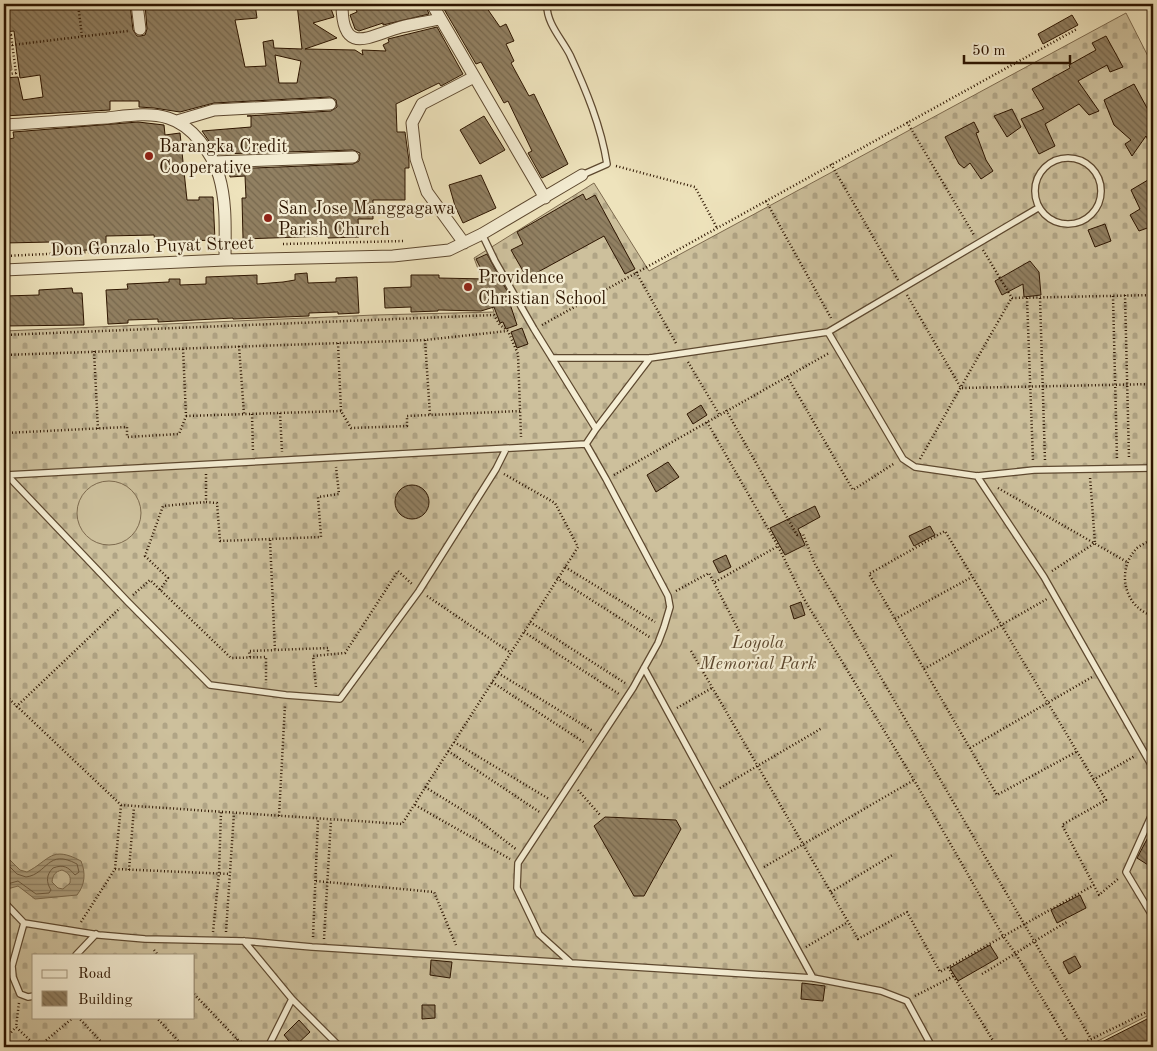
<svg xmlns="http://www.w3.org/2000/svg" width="1157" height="1051" viewBox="0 0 1157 1051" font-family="'Old Standard TT',serif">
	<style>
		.cemetery { fill: url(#cemetery-stones); stroke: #7d6a4e; fill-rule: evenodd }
		.park { fill: #cdc09c; stroke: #7d6a4e }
		.water { fill: url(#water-rules); stroke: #79674a; fill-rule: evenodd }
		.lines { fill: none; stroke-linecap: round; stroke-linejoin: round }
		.shore { stroke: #6c593e; stroke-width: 1 }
		.building { fill: url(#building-back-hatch); stroke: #2d1500; fill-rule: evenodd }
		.service-casing { stroke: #5d482f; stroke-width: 8 }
		.minor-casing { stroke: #5d482f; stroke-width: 13 }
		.path { stroke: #2d1500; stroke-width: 2.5; stroke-dasharray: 1 2.5; stroke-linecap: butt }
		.service { stroke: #f4edd3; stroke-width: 5.5 }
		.minor { stroke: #f4edd3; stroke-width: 11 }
		.poi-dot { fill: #8f2418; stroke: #f4edd3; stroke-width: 2 }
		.labels { text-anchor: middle; stroke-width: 4.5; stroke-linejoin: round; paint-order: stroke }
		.poi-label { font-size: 18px; fill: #2d1500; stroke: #f4edd3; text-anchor: start }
		.street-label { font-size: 18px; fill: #2d1500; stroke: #f4edd3 }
		.park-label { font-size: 18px; font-style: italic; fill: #5d482f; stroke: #f4edd3 }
	</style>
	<defs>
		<pattern id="cemetery-stones" width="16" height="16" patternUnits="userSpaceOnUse" patternTransform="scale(1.25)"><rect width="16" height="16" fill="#cdc09c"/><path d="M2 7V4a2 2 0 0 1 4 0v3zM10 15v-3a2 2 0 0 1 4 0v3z" fill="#b0a485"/></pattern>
		<pattern id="water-rules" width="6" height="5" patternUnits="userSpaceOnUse" patternTransform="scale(1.25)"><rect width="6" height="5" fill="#ac9d7c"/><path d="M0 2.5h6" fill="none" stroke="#8c7f63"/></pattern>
		<pattern id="building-back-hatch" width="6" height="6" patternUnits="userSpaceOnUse" patternTransform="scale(1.25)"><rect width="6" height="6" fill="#918062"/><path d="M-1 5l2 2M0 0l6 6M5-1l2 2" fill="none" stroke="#77684e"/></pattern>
	</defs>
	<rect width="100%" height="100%" fill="#eee3bc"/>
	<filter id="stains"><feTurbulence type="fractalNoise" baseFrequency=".004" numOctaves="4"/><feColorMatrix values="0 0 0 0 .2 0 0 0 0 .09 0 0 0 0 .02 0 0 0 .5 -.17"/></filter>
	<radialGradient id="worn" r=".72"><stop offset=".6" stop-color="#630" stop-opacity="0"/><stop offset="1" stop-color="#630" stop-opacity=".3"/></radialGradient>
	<path class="cemetery" d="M1126 13 1153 66V1013L1086 1047H4V331L375 315 494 312 474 258 594 183 649 271ZM34 955H194V1017H34Z"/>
	<path class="park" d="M7 39 12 70 4 71V40Z
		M77 513a32 32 0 1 1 64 0a32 32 0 1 1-64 0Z"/>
	<path class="water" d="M4 854 20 870 27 872C50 860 51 845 81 861 86 873 85 885 77 895L35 899 18 886 4 890ZM62 870C69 873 71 876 70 883L63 889 58 888 52 882C53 874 55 872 62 870Z"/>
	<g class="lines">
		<path class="shore" d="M4 861 17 874 26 877C48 874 47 848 77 864L79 872 75 875C68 867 64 864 53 868 46 875 46 882 51 890L49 893 36 894 18 881 4 885"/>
	</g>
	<path class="building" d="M4 4H130L133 30 137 36H140L145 35 147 29 145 4H255L257 18 235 20 245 67 266 66 263 42 273 40 274 48 302 49 297 4H323L324 8 330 6 334 17 313 23 337 38 305 49 355 50 363 55 362 50 386 51 383 45 389 42 388 39 437 27 463 74 441 86 439 83 396 104 397 132H405L409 161V168H405V200H373V219H358L359 237 328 238V236L243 239 242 198H246L245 176 230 177 229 169 353 164 359 161 360 153 353 150 218 154 202 131 251 127V116H247L331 111 337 107 336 100 330 97 214 103 180 112 154 108 139 107V101H110V110L4 116V78L18 77 23 100 43 97 40 75 20 78 14 31 4 32ZM275 55 301 61 297 83H279Z
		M354 4H373L375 9 391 4H425L429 14 383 25V23L359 31 355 29 350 15 357 12Z
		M441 4H484L500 27 506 24 514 41 506 44 514 61 511 63 529 96 534 94 568 164 542 178 528 153 532 151 508 101 504 103 481 62 476 64Z
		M1072 15 1078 25 1043 44 1038 34Z
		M1106 36 1123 67 1110 72 1107 65 1078 81 1099 111 1089 115 1079 104 1045 124 1055 146 1039 154 1021 119 1044 109 1032 89 1070 68 1069 65 1096 50 1092 43Z
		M1134 84 1153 119V151L1146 136 1132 156 1125 144 1131 140 1114 125 1104 100Z
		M1012 109 1021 127 1007 137 994 116Z
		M484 116 505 150 480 164 460 130Z
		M138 122 164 125 165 135 180 133 187 200H199V197H213L215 240 155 242 154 235 106 236V249L53 252 52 242 4 243V140L14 138 13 132Z
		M974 122 979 132 976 133 986 160 993 171 981 179 970 163 964 168 959 164 945 137Z
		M481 175 496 208 463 223 455 206 449 185Z
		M1153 177V226L1139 231 1130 215 1140 209 1131 190Z
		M583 194 586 200 595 195 635 269 625 274 604 236 527 278 511 250 523 244 517 232Z
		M1105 224 1111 241 1095 247 1088 230Z
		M487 254 512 300 509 301 517 325 506 329 503 322 500 323 494 307 481 311 438 310V311L411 312V307L385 308 384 288 411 287V275H439V278L486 279 476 259Z
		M1030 261 1039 272 1041 295 1024 297 1023 284 1002 295 995 281Z
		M307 273 308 283 336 282V278L357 277 359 313 338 314V312L309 313V316L233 319V318L158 322V319L128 320V323L108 324 106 290 128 289 127 284 169 282V279H180V285L206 284V277L257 275V284L283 282 295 280V274Z
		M72 288 73 293H82L84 325 4 326V296L39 295V290Z
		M522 328 528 344 517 348 511 332Z
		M701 405 707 415 693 424 687 414Z
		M668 462 679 477 656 492 647 475Z
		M395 502a17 17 0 1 1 34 0a17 17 0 1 1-34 0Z
		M815 506 820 517 798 529 805 545 785 555 770 528Z
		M930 526 935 535 914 546 909 536Z
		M726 555 731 567 719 573 713 561Z
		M801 602 805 615 794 619 790 606Z
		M605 817 676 820 681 829 644 896H634L594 826Z
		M1153 828V868L1137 858Z
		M1080 895 1086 908 1057 923 1051 910Z
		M990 945 998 958 958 981 950 968Z
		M1075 956 1081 967 1069 974 1063 962Z
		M431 960 452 962 450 978 430 975Z
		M802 983 825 986 823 1001 801 999Z
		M422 1005H435V1018L422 1019Z
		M1153 1016V1047H1092Z
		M299 1020 310 1032 294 1047 284 1035Z"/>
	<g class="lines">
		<defs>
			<path id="service" d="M547 4C546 23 562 39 570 55 586 90 601 126 607 164L582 175
				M1035 191a33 33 0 1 1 66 0a33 33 0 1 1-66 0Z
				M482 234 495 261 534 329 596 429 586 444 606 479 668 596 670 607 664 627 658 643 644 668 633 688 518 863 517 888 539 934 570 962
				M828 332 903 459 915 467 977 476 1034 470 1153 468
				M552 358H650L828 332 1038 208
				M596 429 650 358
				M6 475 586 444
				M7 475 127 601 210 685 286 695 340 699 419 591 496 469 506 449
				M977 476 1044 577 1153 768
				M644 668 813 978
				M1153 812 1126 872 1153 917
				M4 902 24 923 99 935 145 939 244 941 312 947 813 978 881 991 907 1001 932 1047
				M24 923 12 966 13 977 20 994 28 997 34 996
				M244 941 292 999 340 1047
				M76 955 96 934
				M268 1047 292 999"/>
			<path id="minor" d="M137 4 140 29
				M342 4C342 57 369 36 401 27 413 24 427 22 439 19
				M432 4 545 198
				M177 121 214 110 330 104
				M4 125C38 123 72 120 107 118 126 116 149 112 168 118 192 125 212 153 219 176 227 203 225 233 225 260
				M213 162 353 157
				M464 243 427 192 416 159 412 123 422 104 474 77
				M4 270 225 260 393 256 449 250 482 234 582 175"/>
		</defs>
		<use href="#service" class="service-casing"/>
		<use href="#minor" class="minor-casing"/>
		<path class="path" d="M78 4 82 36
			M4 37 11 35 16 73 4 75
			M12 45 128 31
			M907 122 974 235
			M831 164 898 280
			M616 166 695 187 717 228
			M766 201 831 318
			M283 244 404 241
			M983 250 1012 298 1153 295
			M4 256 90 252
			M636 272 677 345
			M907 295 961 388 1153 384
			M1125 295 1129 458
			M1113 296 1117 459
			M1027 298 1033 461
			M1040 298 1045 461
			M542 325 1077 29
			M4 335 494 315 500 325 508 331 518 354 521 437
			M425 340 430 415
			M338 343 341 411 351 428 407 426V416L520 411
			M239 346 244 414
			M94 351 98 429
			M4 355 425 340 507 331
			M688 362 719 414
			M787 376 853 490 895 463
			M726 410 797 535 803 534 815 564 1091 1039
			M280 413 282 452
			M4 414 7 466
			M252 414 253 452
			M186 416 341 411
			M707 422 778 546 804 599 914 780 1003 936 1016 954 1071 1047
			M5 433 127 427V437L179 434 186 416 183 348
			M920 459 1011 299
			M206 474V502L217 503 220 541 321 537 318 497 339 494 336 467
			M614 475 829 353
			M998 488 1127 562
			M1153 539C1148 542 1140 545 1136 549 1116 571 1124 607 1153 616
			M270 540 275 650
			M565 567 655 622
			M1052 571 1095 543 1090 477
			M557 578 651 638
			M715 582 778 546
			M160 590 168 578 145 556 163 506 206 502
			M676 591 709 573 740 633
			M133 595 150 580 231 658 266 657V683
			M427 596 511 653
			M895 619 972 577
			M530 622 625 683
			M524 632 619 694
			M691 651 858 939 907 912 940 972 1094 885
			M250 657 249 651 328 648V654
			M924 669 1047 599
			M498 673 593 731
			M492 682 585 743
			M316 687 313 656 345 653 398 571 413 585
			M4 694 121 805 402 824 578 547 555 503 504 474
			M16 707 120 608
			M677 708 712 688
			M454 742 549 799
			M970 748 1092 677
			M448 751 541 813
			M1076 752 997 795 869 574 945 531 1106 800 1062 825 1099 895 1119 878
			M1093 780 1135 756
			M425 787 477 819 517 850
			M720 788 822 728
			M578 790 600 815
			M415 805 510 859
			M279 816 285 705
			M764 867 914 780
			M115 869 230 874
			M129 870 134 807
			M316 881 434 892 456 945
			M831 892 894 854
			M81 922 115 869 121 805
			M213 932 219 873 221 812
			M226 932 234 813
			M313 937 318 819
			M324 939 331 820
			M806 947 848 922
			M154 950 158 955
			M948 967 997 1047
			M982 974C1011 957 1038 938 1067 922
			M194 994 237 1039 248 1047
			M915 996 954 976
			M19 1003 16 1027 37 1047
			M78 1017 106 1047
			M156 1017 184 1047
			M4 1040 16 1027
			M38 1047 74 1017
			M229 1047 237 1039
			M1075 1047 1153 1009"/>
		<use href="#service" class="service"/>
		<use href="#minor" class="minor"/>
	</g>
	<g class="poi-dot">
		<circle cx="149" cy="156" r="5"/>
		<circle cx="268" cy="218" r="5"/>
		<circle cx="468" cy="287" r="5"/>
	</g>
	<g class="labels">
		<g class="poi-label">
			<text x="159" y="152">Barangka Credit<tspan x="159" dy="21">Cooperative</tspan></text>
			<text x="278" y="214">San Jose Manggagawa<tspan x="278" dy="21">Parish Church</tspan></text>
			<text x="478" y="283">Providence<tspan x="478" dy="21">Christian School</tspan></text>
		</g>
		<g class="street-label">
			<text transform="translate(152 246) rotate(-2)" y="6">Don Gonzalo Puyat Street</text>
		</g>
		<g class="park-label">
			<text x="758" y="648">Loyola<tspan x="758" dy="21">Memorial Park</tspan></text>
		</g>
	</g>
	<rect width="1157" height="1051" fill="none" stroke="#eee3bc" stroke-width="20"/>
	<rect x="5" y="5" width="1147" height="1041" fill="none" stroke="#2d1500" stroke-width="2.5"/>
	<rect x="10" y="10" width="1137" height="1031" fill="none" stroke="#2d1500"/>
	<rect x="32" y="954" width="162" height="65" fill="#f4edd3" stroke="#a4977f"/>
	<rect x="42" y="970" width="25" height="8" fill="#f4edd3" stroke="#a4977f"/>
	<text x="78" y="978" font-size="15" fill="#2d1500">Road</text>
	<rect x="42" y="991" width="25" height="15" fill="url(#building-back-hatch)" stroke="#a4977f"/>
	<text x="78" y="1004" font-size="15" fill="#2d1500">Building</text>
	<path d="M964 55v8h106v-8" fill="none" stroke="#2d1500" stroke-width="2.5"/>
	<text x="972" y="55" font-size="15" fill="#2d1500" stroke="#f4edd3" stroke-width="4" paint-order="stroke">50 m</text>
	<rect width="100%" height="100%" filter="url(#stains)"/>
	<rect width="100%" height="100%" fill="url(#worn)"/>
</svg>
